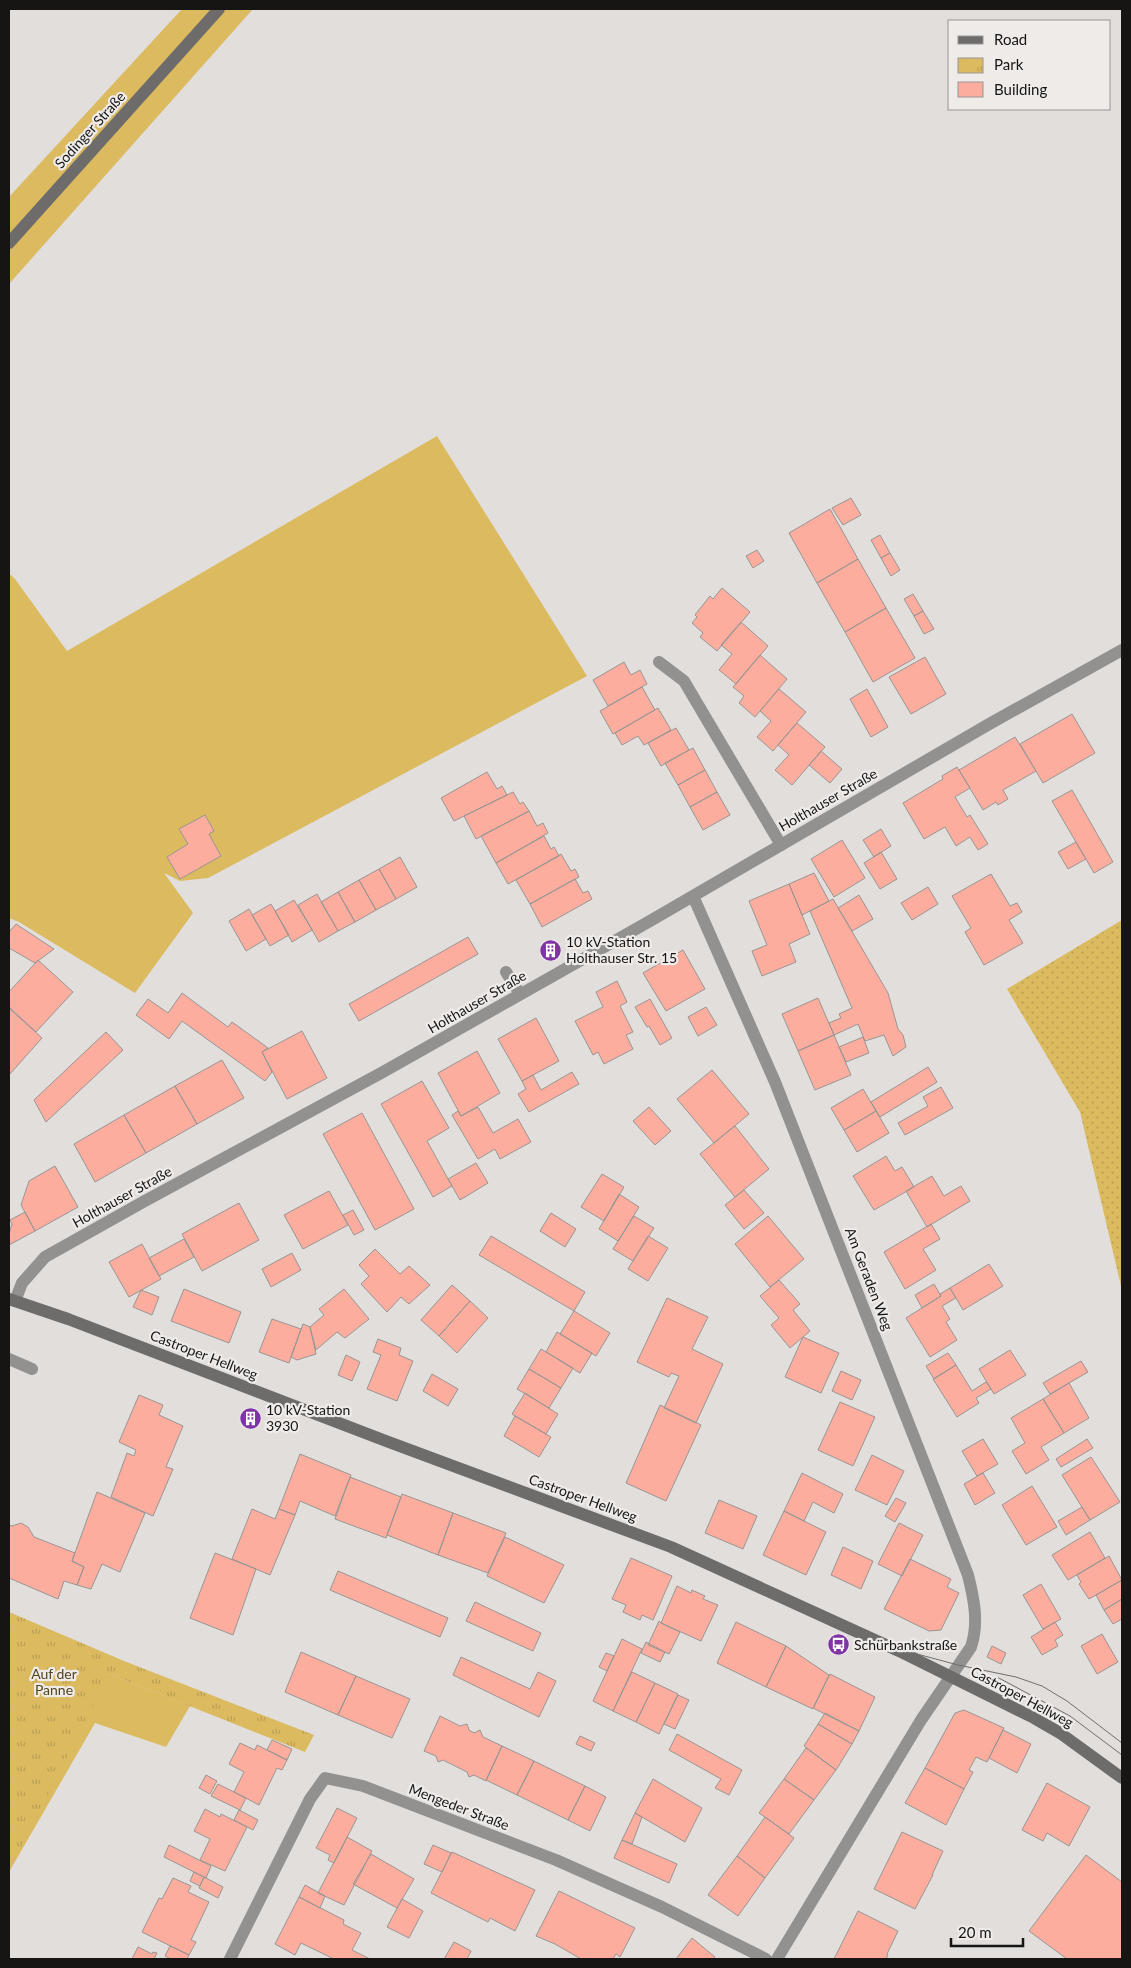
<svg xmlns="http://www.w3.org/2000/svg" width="1131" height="1968" viewBox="0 0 1131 1968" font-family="Lato,sans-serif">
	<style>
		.grass { fill: #dbba60 }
		.park { fill: url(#park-tufts) }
		.garden { fill: url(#garden-dots) }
		.building { fill: #fcad9e; stroke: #989594 }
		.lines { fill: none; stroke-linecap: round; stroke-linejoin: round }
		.lane { stroke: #929190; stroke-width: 12 }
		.street { stroke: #929190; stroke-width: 12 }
		.secondary { stroke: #6e6c6b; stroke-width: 12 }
		.tram { stroke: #706e6d; stroke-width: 1 }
		.labels { text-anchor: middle; stroke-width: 4.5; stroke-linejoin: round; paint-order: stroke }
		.street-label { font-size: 14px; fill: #161514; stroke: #eeebe9 }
		.poi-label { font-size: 14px; fill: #161514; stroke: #eeebe9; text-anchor: start }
		.park-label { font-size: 14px; fill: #54451e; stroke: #eeebe9 }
	</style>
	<defs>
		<pattern id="park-tufts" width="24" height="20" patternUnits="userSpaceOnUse" patternTransform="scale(1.25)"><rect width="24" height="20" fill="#dbba60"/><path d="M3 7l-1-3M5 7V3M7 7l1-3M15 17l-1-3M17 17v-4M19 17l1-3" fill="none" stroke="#bb9f52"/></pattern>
		<pattern id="garden-dots" width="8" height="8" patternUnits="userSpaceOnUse" patternTransform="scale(1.25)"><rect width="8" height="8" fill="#dbba60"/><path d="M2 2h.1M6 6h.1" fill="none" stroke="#bb9f52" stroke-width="1.8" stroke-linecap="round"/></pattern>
	</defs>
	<rect width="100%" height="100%" fill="#e1dedc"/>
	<path class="grass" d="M182 9H253L9 284V197Z
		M437 436 587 676 208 878 180 881 164 873 193 913 135 993 19 922 9 918V573L15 579 67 651Z
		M109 1674 190 1706 166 1747 95 1723 9 1872V1832Z"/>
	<path class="park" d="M9 1612 124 1661 314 1735 305 1752 109 1674 9 1872Z"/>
	<path class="garden" d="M1122 920V1290L1080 1112 1007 989Z"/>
	<path class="building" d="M851 498 861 515 843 525 832 508Z
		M830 509 858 559 817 583 789 533Z
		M880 535 890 553 881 558 871 540Z
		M757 550 764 561 753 568 746 556Z
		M890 553 900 570 891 576 881 558Z
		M858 559 886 608 845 632 817 583Z
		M722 588 750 612 717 651 700 637 703 633 692 623 697 617 695 615 698 611 710 596 713 599Z
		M913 594 923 611 914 616 904 599Z
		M886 608 915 658 873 682 845 632Z
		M923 611 934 629 924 634 914 616Z
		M741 622 768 646 736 684 719 670 732 654 721 645Z
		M760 655 787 679 755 717 739 703 744 696 733 687Z
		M925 657 946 694 911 714 889 677Z
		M624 662 631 675 640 670 647 684 608 706 593 680Z
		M642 687 655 710 613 734 600 711Z
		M779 689 806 712 773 751 757 737 771 721 760 711Z
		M867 689 888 727 871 737 850 699Z
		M658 708 671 730 644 745 638 736 622 745 615 733Z
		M1072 714 1095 753 1043 783 1020 744Z
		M797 723 825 747 792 785 775 770 789 755 778 745Z
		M676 728 689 750 661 766 648 743Z
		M1015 737 1036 771 1003 790 1008 799 998 805 996 802 983 810 959 770Z
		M693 748 705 770 678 785 665 763Z
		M821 751 842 769 830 783 809 765Z
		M957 767 970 788 955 797 967 817 970 815 988 844 978 850 970 837 956 846 945 827 924 839 903 803 943 779 942 776Z
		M705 770 717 792 690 807 678 785Z
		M487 772 497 789 502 786 507 795 454 821 441 798Z
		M1072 790 1113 862 1094 873 1052 801Z
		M513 792 520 804 523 802 529 811 476 839 464 816Z
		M717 792 730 815 703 830 690 807Z
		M529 811 537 826 543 823 548 833 496 863 481 836Z
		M205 815 214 831 209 834 221 856 180 879 167 857 188 844 179 829Z
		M881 829 891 846 874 857 863 840Z
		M544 836 551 849 554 847 559 856 508 884 496 863Z
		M842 840 865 878 834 897 811 859Z
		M1076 842 1086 859 1068 869 1058 852Z
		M881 852 897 879 880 889 864 863Z
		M561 854 571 871 575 869 579 877 530 904 516 880Z
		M400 857 417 887 396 899 379 869Z
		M379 869 396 899 376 910 359 880Z
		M814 873 829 901 802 915 789 884Z
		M991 874 1010 906 1017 903 1022 912 1009 920 1023 943 984 965 965 932 971 928 952 896Z
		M575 879 583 893 588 891 592 899 542 927 530 904Z
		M359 880 376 910 355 922 338 892Z
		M789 884 810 934 789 944 796 962 762 976 752 951 767 945 749 901Z
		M928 887 938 904 912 920 901 903Z
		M338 892 355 922 338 931 321 902Z
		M317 894 338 931 319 942 298 905Z
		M859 895 873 919 852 931 838 908Z
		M833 899 888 993 898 1029 903 1035 906 1047 893 1056 884 1035 865 1041 858 1024 834 1035 829 1023 841 1018 839 1014 852 1008 810 911Z
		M294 900 312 930 292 942 275 911Z
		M271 904 289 935 270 946 252 915Z
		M249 909 266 939 246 951 229 921Z
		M16 924 54 949 35 963 9 948V932Z
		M468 937 478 954 359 1021 349 1004Z
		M683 950 705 989 666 1011 643 973Z
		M38 960 73 992 36 1032 9 1007V992Z
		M617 981 627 1002 620 1006 633 1032 626 1035 633 1049 604 1064 598 1052 593 1055 575 1021 603 1007 596 992Z
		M182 993 228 1027 232 1022 268 1048 262 1052 272 1072 265 1081 182 1021 169 1039 136 1015 148 999 168 1013Z
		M818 998 834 1035 798 1051 782 1014Z
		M650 999 672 1038 660 1045 649 1026 647 1027 635 1007Z
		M706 1007 717 1025 698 1036 688 1017Z
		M9 1008 42 1038 9 1075Z
		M536 1018 559 1061 522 1081 498 1039Z
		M302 1031 327 1078 287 1099 262 1052Z
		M106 1032 123 1050 46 1122 34 1100Z
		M834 1035 851 1075 815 1090 798 1051Z
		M863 1037 869 1053 846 1062 839 1047Z
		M477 1051 500 1093 461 1116 438 1073Z
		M222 1060 244 1098 197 1124 175 1086Z
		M928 1067 937 1082 880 1117 871 1102Z
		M712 1070 749 1114 714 1143 677 1099Z
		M572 1072 579 1084 529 1112 518 1094 526 1089 522 1081 533 1075 541 1090Z
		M422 1081 449 1128 427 1141 452 1186 433 1197 381 1104Z
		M175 1086 197 1124 146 1153 124 1115Z
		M941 1087 953 1108 905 1135 898 1123 928 1106 923 1097Z
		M863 1089 876 1111 844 1130 831 1108Z
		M478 1107 493 1133 518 1119 531 1142 500 1159 495 1149 478 1159 452 1115 458 1111 461 1116Z
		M649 1107 671 1131 655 1145 633 1121Z
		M876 1111 889 1133 857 1152 844 1130Z
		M362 1113 414 1209 375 1230 323 1134Z
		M124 1115 146 1153 95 1182 74 1144Z
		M735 1126 769 1169 735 1197 700 1154Z
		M886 1156 895 1171 902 1167 914 1187 874 1210 853 1176Z
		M476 1163 488 1183 460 1200 448 1179Z
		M55 1166 78 1207 35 1231 21 1205 29 1181Z
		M602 1174 624 1187 604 1221 581 1207Z
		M932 1176 944 1196 961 1186 970 1201 927 1227 906 1191Z
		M744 1190 764 1213 744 1229 725 1205Z
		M329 1191 348 1225 303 1249 284 1215Z
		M619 1194 639 1207 618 1241 599 1229Z
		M239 1203 259 1240 202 1271 182 1234Z
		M353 1210 364 1230 354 1235 343 1215Z
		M25 1212 35 1231 9 1245V1234L12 1224 10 1220Z
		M551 1213 576 1229 565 1247 540 1231Z
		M634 1216 654 1228 633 1261 613 1249Z
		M768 1216 804 1259 770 1287 735 1244Z
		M931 1224 940 1239 923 1249 936 1270 905 1289 884 1252Z
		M491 1236 585 1292 574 1311 479 1255Z
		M648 1236 668 1248 648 1281 628 1269Z
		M184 1239 194 1257 159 1276 149 1258Z
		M142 1244 161 1279 129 1297 109 1262Z
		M375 1249 400 1274 409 1266 430 1285 409 1304 401 1297 387 1312 361 1284 369 1276 359 1265Z
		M292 1253 301 1270 271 1287 262 1269Z
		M989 1264 1003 1286 963 1310 950 1288Z
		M779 1280 800 1304 793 1310 810 1331 790 1348 771 1325 779 1318 760 1296Z
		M934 1284 941 1296 922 1308 915 1295Z
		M452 1285 470 1301 439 1336 421 1320Z
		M950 1288 956 1298 942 1306 950 1319 946 1322 957 1340 930 1357 906 1318 941 1296 940 1294Z
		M184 1289 241 1312 229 1343 171 1321Z
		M344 1289 369 1319 345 1338 337 1332 316 1350 310 1327 324 1315 319 1309Z
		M141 1290 159 1297 152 1315 133 1307Z
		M667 1298 708 1317 692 1349 723 1364 696 1423 664 1408 679 1376 671 1373 669 1377 637 1362Z
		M470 1301 488 1318 457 1353 439 1336Z
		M574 1311 610 1333 596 1356 560 1334Z
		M272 1319 301 1329 289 1363 259 1352Z
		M303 1324 310 1327 316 1354 297 1360 291 1357Z
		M557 1332 592 1353 580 1373 546 1352Z
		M803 1337 839 1353 821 1393 785 1377Z
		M378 1339 401 1348 399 1355 413 1361 397 1401 367 1389 381 1355 373 1352Z
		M541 1349 573 1368 561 1388 529 1369Z
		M1010 1350 1026 1375 994 1394 979 1369Z
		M948 1353 956 1365 934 1379 926 1366Z
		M346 1355 360 1362 352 1381 338 1375Z
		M1081 1361 1088 1372 1050 1394 1043 1383Z
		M956 1365 972 1391 986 1382 991 1389 976 1398 979 1403 957 1417 933 1379Z
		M529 1369 561 1388 549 1408 517 1389Z
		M841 1371 861 1380 852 1400 832 1391Z
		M432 1374 458 1389 448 1406 423 1391Z
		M1069 1383 1089 1418 1064 1433 1043 1399Z
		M525 1393 558 1414 546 1434 512 1414Z
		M139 1395 163 1405 159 1415 183 1426 166 1467 173 1469 153 1516 111 1497 127 1453 134 1456 136 1450 119 1442Z
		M1043 1399 1064 1433 1041 1447 1049 1460 1026 1474 1012 1451 1025 1443 1011 1418Z
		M840 1402 875 1417 853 1466 818 1450Z
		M660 1405 701 1425 666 1501 626 1483Z
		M515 1416 551 1437 539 1457 504 1436Z
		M983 1439 998 1464 977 1476 962 1451Z
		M1087 1439 1093 1448 1061 1467 1056 1459Z
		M300 1454 351 1475 335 1516 300 1501 295 1515 279 1509Z
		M872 1455 904 1471 887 1505 855 1490Z
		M1091 1457 1120 1502 1090 1520 1062 1475Z
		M802 1473 843 1494 834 1513 813 1502 804 1521 784 1511Z
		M983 1473 995 1493 975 1505 964 1484Z
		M350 1477 401 1497 386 1538 335 1519Z
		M1032 1486 1057 1527 1026 1545 1002 1505Z
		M97 1492 145 1513 120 1572 102 1564 91 1589 77 1585 84 1567 72 1561Z
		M402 1494 453 1513 438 1555 387 1535Z
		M896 1498 906 1503 895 1522 885 1516Z
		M719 1500 757 1516 743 1549 705 1533Z
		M1082 1507 1090 1520 1066 1535 1058 1521Z
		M252 1509 275 1519 279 1509 295 1515 270 1575 232 1559Z
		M784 1511 826 1532 806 1575 763 1555Z
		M453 1513 506 1533 488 1573 438 1555Z
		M21 1523 28 1527 34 1537 75 1553 72 1561 84 1567 77 1585 64 1581 58 1599 9 1578V1525L12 1526Z
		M899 1523 923 1535 902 1576 878 1564Z
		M1090 1532 1105 1558 1068 1580 1052 1555Z
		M505 1537 564 1565 544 1603 487 1576Z
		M843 1547 873 1561 861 1589 831 1575Z
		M215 1553 256 1569 233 1635 190 1618Z
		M1109 1556 1122 1580 1089 1599 1079 1584 1081 1582 1077 1575Z
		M631 1558 672 1576 653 1620 642 1615 640 1620 623 1612 626 1605 612 1599Z
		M910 1559 951 1579 947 1587 959 1593 941 1630 929 1631 884 1609Z
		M338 1571 448 1618 440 1637 330 1590Z
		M1122 1580V1599L1104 1610 1096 1595Z
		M1041 1584 1061 1619 1043 1629 1023 1595Z
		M677 1586 691 1593 692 1590 705 1596 703 1599 718 1605 701 1641 661 1623Z
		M1122 1599V1619L1113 1624 1104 1610Z
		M475 1602 541 1633 533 1651 466 1621Z
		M659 1621 661 1623 680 1632 669 1654 648 1645Z
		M736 1622 786 1646 766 1687 717 1663Z
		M1055 1622 1063 1635 1055 1640 1058 1646 1042 1655 1031 1637Z
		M1102 1634 1118 1662 1097 1674 1081 1646Z
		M622 1639 642 1649 613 1711 593 1701Z
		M646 1642 665 1652 660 1662 641 1653Z
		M786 1646 829 1675 813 1709 766 1687Z
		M992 1646 1006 1653 1001 1664 987 1657Z
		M301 1652 356 1676 338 1715 285 1692Z
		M606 1653 614 1656 607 1671 599 1667Z
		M461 1657 530 1689 538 1672 556 1681 539 1717 453 1675Z
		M632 1672 655 1683 636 1722 613 1711Z
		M830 1674 875 1697 859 1731 813 1708Z
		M356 1676 410 1699 392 1738 338 1715Z
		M655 1683 678 1694 659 1734 636 1722Z
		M678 1695 689 1700 675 1729 664 1724Z
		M964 1710 1004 1728 987 1762 976 1757 969 1770 973 1772 964 1789 925 1768 955 1713Z
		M825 1713 859 1731 852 1744 818 1724Z
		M440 1716 460 1726 467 1724 469 1730 474 1733 480 1730 483 1737 502 1746 486 1781 474 1775 469 1777 467 1772 443 1760 438 1762 436 1756 424 1751Z
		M818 1724 852 1744 836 1770 804 1746Z
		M1003 1730 1031 1744 1017 1773 989 1758Z
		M677 1734 742 1770 729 1795 715 1788 721 1779 669 1750Z
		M580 1736 595 1743 591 1751 576 1744Z
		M272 1740 292 1749 287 1760 267 1750Z
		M240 1743 255 1750 257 1745 287 1760 282 1770 277 1768 259 1805 234 1792 244 1772 229 1764Z
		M502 1746 534 1761 517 1795 486 1780Z
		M806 1748 836 1770 814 1800 784 1779Z
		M534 1761 585 1786 568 1820 517 1795Z
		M925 1768 964 1789 946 1825 905 1803Z
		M206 1775 217 1781 210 1794 199 1788Z
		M653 1779 702 1808 685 1842 635 1813Z
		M784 1779 814 1800 789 1834 759 1813Z
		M1047 1783 1090 1807 1069 1846 1047 1833 1043 1841 1022 1830Z
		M218 1784 246 1798 240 1810 211 1796Z
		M585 1786 606 1797 590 1831 568 1820Z
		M337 1808 357 1818 334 1863 328 1860 330 1855 316 1848Z
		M205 1809 220 1817 221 1814 247 1827 225 1871 200 1860 210 1839 194 1831Z
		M239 1810 258 1820 253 1830 234 1820Z
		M635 1813 642 1817 632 1844 622 1840Z
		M765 1817 794 1838 765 1878 737 1856Z
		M902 1832 943 1851 932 1875H933L915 1909 874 1889Z
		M347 1837 372 1851 344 1905 318 1893Z
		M622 1840 677 1864 669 1883 614 1858Z
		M169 1845 211 1866 206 1878 164 1857Z
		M433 1845 451 1853 442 1872 424 1864Z
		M452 1852 535 1890 515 1931 490 1918 488 1922 431 1893Z
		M371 1854 414 1879 397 1908 353 1884Z
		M1086 1855 1122 1882V1959H1067L1029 1931Z
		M737 1856 765 1878 738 1916 708 1895Z
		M194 1872 204 1877 200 1886 190 1881Z
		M204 1877 223 1887 218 1898 199 1888Z
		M173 1878 191 1886 188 1892 209 1902 191 1940 196 1942 189 1955 142 1932 159 1898 162 1899Z
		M305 1885 325 1896 320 1908 299 1897Z
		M559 1891 635 1928 620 1957 616 1954 613 1959H581L555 1944 536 1936Z
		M299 1897 344 1920 343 1924 361 1933 352 1950 370 1959H334L301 1943 295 1955 275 1944Z
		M402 1899 423 1911 409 1938 387 1927Z
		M858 1911 898 1931 887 1954 888 1955 886 1959H834Z
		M692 1938 715 1957 713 1959H676Z
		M454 1942 471 1951 467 1959H444Z
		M170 1946 189 1955 187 1959H171L165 1956Z
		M138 1947 152 1954 153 1952 157 1953 154 1959H132Z"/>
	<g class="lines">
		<path class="lane" d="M659 662 684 681 781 845
			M506 972 520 994
			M9 1359 32 1369"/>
		<path class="street" d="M693 896 775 1082 968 1575C974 1599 979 1623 971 1647L921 1720 777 1959
			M15 1301 22 1283 45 1257 143 1202 383 1072 650 921 991 723 1122 650
			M230 1959 310 1799 325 1778 363 1786 556 1860 662 1907 766 1959"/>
		<path class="secondary" d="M9 243 219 9
			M9 1299 68 1319 386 1441 671 1547 899 1651 1034 1718 1060 1733 1122 1778"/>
		<path class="tram" d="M9 1299 68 1319 386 1441 537 1498 633 1531 671 1547 891 1647 958 1665 1016 1677 1042 1686 1067 1701 1122 1743
			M997 1677 1070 1716 1122 1755"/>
	</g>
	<defs>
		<symbol id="building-disc" viewBox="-11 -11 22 22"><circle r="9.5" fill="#7f33a5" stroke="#eeebe9"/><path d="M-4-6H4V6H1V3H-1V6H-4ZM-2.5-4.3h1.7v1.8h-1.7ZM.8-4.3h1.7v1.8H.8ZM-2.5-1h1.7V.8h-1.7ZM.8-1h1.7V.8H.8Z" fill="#fff"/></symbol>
		<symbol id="bus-disc" viewBox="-11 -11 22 22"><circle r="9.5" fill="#7f33a5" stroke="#eeebe9"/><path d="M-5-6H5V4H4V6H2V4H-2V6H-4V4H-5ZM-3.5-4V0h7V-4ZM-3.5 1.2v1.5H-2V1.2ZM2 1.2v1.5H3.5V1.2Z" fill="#fff"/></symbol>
	</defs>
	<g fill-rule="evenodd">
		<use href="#building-disc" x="538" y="938" width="25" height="25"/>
		<use href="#building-disc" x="238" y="1406" width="25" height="25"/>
		<use href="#bus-disc" x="826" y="1632" width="25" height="25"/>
	</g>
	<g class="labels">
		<g class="street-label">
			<text transform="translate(90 130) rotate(-48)" y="5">Sodinger Straße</text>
			<text transform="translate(828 800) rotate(-30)" y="5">Holthauser Straße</text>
			<text transform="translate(477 1002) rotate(-30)" y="5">Holthauser Straße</text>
			<text transform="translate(122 1197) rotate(-29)" y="5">Holthauser Straße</text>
			<text transform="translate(869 1279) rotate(69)" y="5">Am Geraden Weg</text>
			<text transform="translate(204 1355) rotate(21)" y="5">Castroper Hellweg</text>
			<text transform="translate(583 1498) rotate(20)" y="5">Castroper Hellweg</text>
			<text transform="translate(1022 1697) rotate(28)" y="5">Castroper Hellweg</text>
			<text transform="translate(459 1807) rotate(21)" y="5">Mengeder Straße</text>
		</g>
		<g class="poi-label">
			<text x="566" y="947">10 kV-Station<tspan x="566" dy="16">Holthauser Str. 15</tspan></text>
			<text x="266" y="1415">10 kV-Station<tspan x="266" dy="16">3930</tspan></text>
			<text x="854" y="1650">Schürbankstraße</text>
		</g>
		<g class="park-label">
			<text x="54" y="1679">Auf der<tspan x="54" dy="16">Panne</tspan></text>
		</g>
	</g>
	<rect width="1131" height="1968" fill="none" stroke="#161514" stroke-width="20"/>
	<rect x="948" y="20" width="162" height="90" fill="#eeebe9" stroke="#989594"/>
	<rect x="958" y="36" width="25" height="8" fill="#6e6c6b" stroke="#989594"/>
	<text x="994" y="45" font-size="15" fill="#161514">Road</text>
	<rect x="958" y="58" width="25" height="15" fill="url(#park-tufts)" stroke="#989594"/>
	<text x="994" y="70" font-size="15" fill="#161514">Park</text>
	<rect x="958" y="82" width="25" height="15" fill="#fcad9e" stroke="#989594"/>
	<text x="994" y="95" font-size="15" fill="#161514">Building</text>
	<path d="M951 1938v8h72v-8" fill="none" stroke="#161514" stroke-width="2.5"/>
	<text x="958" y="1938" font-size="15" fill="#161514" stroke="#eeebe9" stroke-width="4" paint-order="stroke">20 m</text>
</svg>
